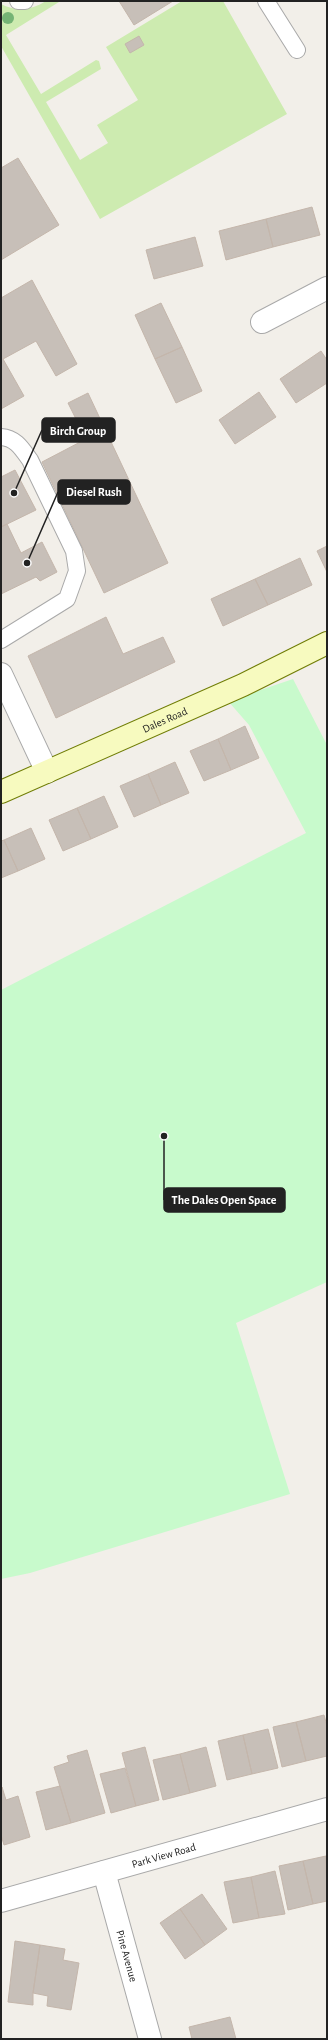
<svg xmlns="http://www.w3.org/2000/svg" width="328" height="2040" viewBox="0 0 328 2040" font-family="'Alegreya Sans',sans-serif">
	<style>
		.grass { fill: #cdebb0 }
		.park { fill: #c8facc }
		.building { fill: #c7bfb8; stroke: #c4b6ab }
		.lines { fill: none; stroke-linecap: round; stroke-linejoin: round }
		.lane-casing { stroke: #a9a9a9; stroke-width: 18 }
		.street-casing { stroke: #a9a9a9; stroke-width: 24 }
		.secondary-casing { stroke: #707d05; stroke-width: 24 }
		.lane { stroke: #fff; stroke-width: 16 }
		.street { stroke: #fff; stroke-width: 22 }
		.secondary { stroke: #f7fabf; stroke-width: 22 }
		.tree { fill: #74b475 }
		.labels { text-anchor: middle; stroke-width: 3; stroke-linejoin: round; paint-order: stroke }
		.street-label { font-size: 11px; fill: #222; stroke: #fff }
		.leader { fill: none; stroke: #222; stroke-width: 1.5 }
		.callout-dot { fill: #222; stroke: #fff; stroke-width: 1.5 }
		.callout { fill: #222; stroke: #222; stroke-width: 1.5 }
		.callout-label { font-size: 12px; text-anchor: middle; font-weight: bold; fill: #fff }
	</style>
	<rect width="100%" height="100%" fill="#f2efe9"/>
	<path class="grass" d="M46 1 59 2 6 35 41 94 96 60 99 61 101 69 46 102 80 160 108 143 97 125 138 100 106 47 182 1H223L287 114 100 219 1 46V4C16 12 32 10 46 1Z"/>
	<path class="park" d="M293 679 327 745V1282L236 1323 290 1494 30 1573 1 1579V990L306 833 249 725 228 701Z"/>
	<path class="building" d="M119 1H173L134 25Z
		M139 36 144 45 130 53 125 44Z
		M18 158 59 225 1 260V168Z
		M312 207 320 235 273 247 266 219Z
		M266 219 273 247 226 260 219 231Z
		M195 237 203 266 154 279 146 250Z
		M32 280 77 364 56 376 36 341 3 359 24 396 1 409V298Z
		M161 303 182 347 155 359 135 315Z
		M182 347 202 391 176 403 155 359Z
		M321 351 327 360V383L296 403 280 379Z
		M259 392 276 417 235 444 219 420Z
		M88 393 168 563 104 593 42 462 86 439 68 403Z
		M15 470 36 510 1 527V477Z
		M7 524 21 553 42 542 57 572 40 581 36 577 1 594V527Z
		M327 546V572L317 551Z
		M300 558 312 585 268 605 255 579Z
		M255 579 268 605 223 626 211 599Z
		M106 617 123 654 163 637 175 662 56 718 28 656Z
		M245 726 259 758 231 770 218 739Z
		M218 739 231 770 204 781 190 751Z
		M175 762 189 793 161 805 148 774Z
		M148 774 161 805 134 817 120 786Z
		M104 796 118 827 91 839 77 808Z
		M77 808 91 839 63 851 49 820Z
		M31 828 45 859 18 871 4 840Z
		M4 840 18 871 1 878V841Z
		M324 1715 327 1726V1756L306 1761 296 1722Z
		M296 1722 306 1761 282 1767 273 1727Z
		M268 1729 278 1768 252 1774 243 1735Z
		M243 1735 252 1774 227 1780 218 1741Z
		M145 1747 159 1800 136 1806 122 1753Z
		M206 1747 216 1786 190 1793 180 1754Z
		M87 1750 105 1813 71 1823 54 1767 69 1762 67 1756Z
		M180 1754 190 1793 163 1800 153 1760Z
		M125 1768 136 1806 111 1813 100 1774Z
		M60 1786 71 1823 46 1830 36 1792Z
		M2 1787 6 1800 18 1796 30 1837 4 1845 1 1835Z
		M326 1856 327 1901 313 1904 303 1861Z
		M303 1861 313 1904 288 1910 279 1866Z
		M275 1871 285 1914 259 1918 251 1877Z
		M251 1877 259 1918 233 1923 224 1882Z
		M202 1894 227 1929 205 1945 180 1909Z
		M180 1909 205 1945 185 1959 160 1923Z
		M15 1941 40 1945 33 1993V2005L8 2002Z
		M40 1945 65 1949 63 1960 79 1963 71 2010 47 2006 48 1996 33 1993Z
		M230 2017 236 2039H192L189 2027Z"/>
	<g class="lines">
		<defs>
			<path id="lane" d="M18 1H25
				M266 1 297 50
				M1 437C16 438 22 449 30 460L74 551 77 571 67 599 1 640"/>
			<g id="street">
				<path d="M262 322 327 288"/>
				<path d="M1 674 47 772"/>
				<path id="s1" d="M104 1872 150 2039"/>
				<path id="s2" d="M1 1901 327 1809"/>
			</g>
			<g id="secondary">
				<path id="s3" d="M1 792 243 685 327 643"/>
			</g>
		</defs>
		<use href="#lane" class="lane-casing"/>
		<use href="#street" class="street-casing"/>
		<use href="#secondary" class="secondary-casing"/>
		<use href="#lane" class="lane"/>
		<use href="#street" class="street"/>
		<use href="#secondary" class="secondary"/>
	</g>
	<circle class="tree" cx="8" cy="18" r="6"/>
	<g class="labels">
		<g class="street-label">
			<text dy="4" stroke="none"><textPath href="#s3" startOffset="179">Dales Road</textPath></text>
			<text dy="4" stroke="none"><textPath href="#s2" startOffset="169">Park View Road</textPath></text>
			<text dy="4" stroke="none"><textPath href="#s1" startOffset="87">Pine Avenue</textPath></text>
		</g>
	</g>
	<path class="leader" d="M14 493L42 430M27 563L58 492M164 1136L164 1200"/>
	<g class="callout-dot">
		<circle cx="14" cy="493" r="4"/>
		<circle cx="27" cy="563" r="4"/>
		<circle cx="164" cy="1136" r="4"/>
	</g>
	<g class="callout">
		<rect x="42" y="418" width="73" height="24" rx="4"/>
		<rect x="58" y="480" width="72" height="24" rx="4"/>
		<rect x="164" y="1188" width="121" height="24" rx="4"/>
	</g>
	<g class="callout-label">
		<text x="78" y="435">Birch Group</text>
		<text x="94" y="496">Diesel Rush</text>
		<text x="224" y="1204">The Dales Open Space</text>
	</g>
	<rect width="328" height="2040" fill="none" stroke="#222222" stroke-width="4"/>
</svg>
